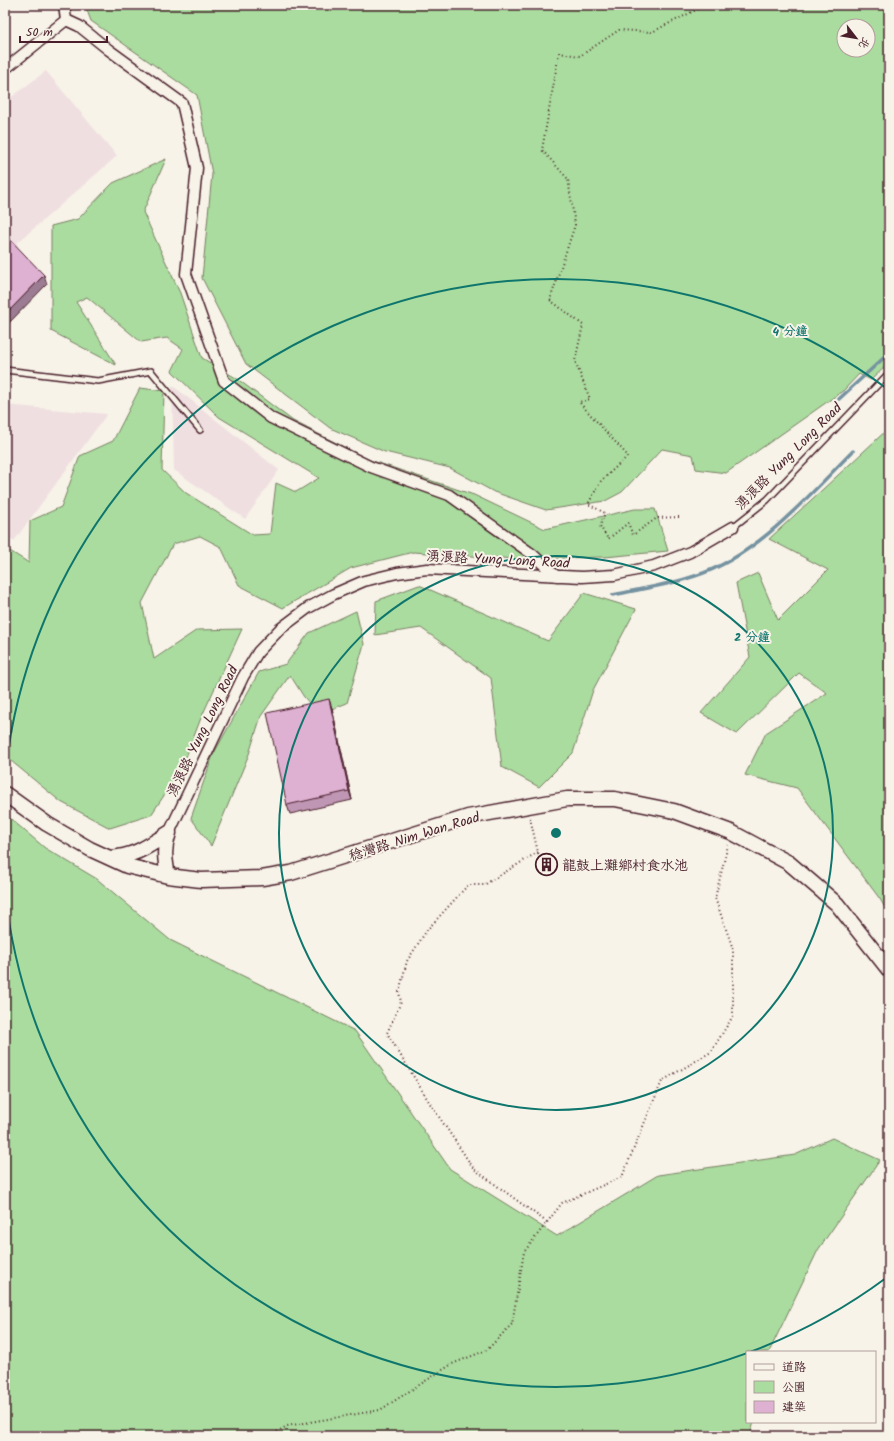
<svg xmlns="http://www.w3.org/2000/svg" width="894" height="1441" viewBox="0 0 894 1441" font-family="Kalam,'LXGW WenKai TC',sans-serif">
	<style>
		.built { fill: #f0dfe1 }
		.green { fill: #a9dc9e; stroke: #7a7e64; fill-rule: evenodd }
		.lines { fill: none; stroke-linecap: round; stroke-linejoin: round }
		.stream { stroke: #7492a1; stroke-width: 3.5 }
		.lane-casing { stroke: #4a1f2b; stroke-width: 8 }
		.street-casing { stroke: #4a1f2b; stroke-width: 13 }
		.secondary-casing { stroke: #4a1f2b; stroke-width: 17 }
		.path { stroke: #4a1f2b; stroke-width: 2; stroke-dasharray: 1 3; stroke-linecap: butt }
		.lane { stroke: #f7f3e8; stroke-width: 5 }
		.street { stroke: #f7f3e8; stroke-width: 10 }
		.secondary { stroke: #f7f3e8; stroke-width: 14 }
		.wall { fill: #bf97b5; stroke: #4a1f2b }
		.shaded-wall { fill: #9b7b93; stroke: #4a1f2b }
		.building { fill: #deb0d2; stroke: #4a1f2b }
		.ring { fill: none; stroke: #0f766e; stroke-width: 2 }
		.labels { text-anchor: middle; stroke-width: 4; stroke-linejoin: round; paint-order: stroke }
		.street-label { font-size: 14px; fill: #4a1f2b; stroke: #f7f3e8 }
		.poi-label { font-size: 14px; fill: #4a1f2b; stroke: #f7f3e8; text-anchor: start }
		.centre { fill: #0f766e; stroke: #f7f3e8; stroke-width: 2 }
		.ring-label { font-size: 12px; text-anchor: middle; font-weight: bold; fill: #0f766e; stroke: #f7f3e8; stroke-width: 4; stroke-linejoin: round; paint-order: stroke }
	</style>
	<rect width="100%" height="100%" fill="#f7f3e8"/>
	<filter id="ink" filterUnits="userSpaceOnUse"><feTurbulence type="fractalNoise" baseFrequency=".025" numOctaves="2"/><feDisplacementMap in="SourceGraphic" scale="8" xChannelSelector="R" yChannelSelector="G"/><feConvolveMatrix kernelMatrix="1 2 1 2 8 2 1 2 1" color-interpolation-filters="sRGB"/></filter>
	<g filter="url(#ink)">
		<path class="built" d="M46 71 117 156 17 243 32 299 5 324V102Z
			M172 385 279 470 245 519 174 470Z
			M5 405 107 414 14 541 5 535Z"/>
		<path class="green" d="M85 5H889V363L871 380 859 374 844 390 726 473 696 469 693 455 662 449 622 492 605 501 546 510 494 492 450 468 385 452 330 428 246 364 202 278 212 174 197 95 91 21ZM844 26H868V50H844Z
			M166 159 143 212 180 293 202 358 236 378 293 421 370 460 474 495 545 529 635 509H655L668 551 605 557 516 559 413 552 351 568 283 608 239 585 221 547 200 536 173 544 142 603 154 659 197 630 242 629 201 718 181 770 151 815 110 828 61 802 5 756V548L29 563 30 521 61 507 80 456 113 441 140 388 164 391 162 470 186 493 253 535 270 534 276 483 296 492 319 478 219 417 172 371 183 349 167 338 141 342 87 297 76 302 116 365 51 331V226L78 219 113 183Z
			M889 428V915L880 899 797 788 745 775 766 733 827 693 799 673 737 734 701 713 750 657 736 583 758 573 778 620 828 570 769 539Z
			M419 585 548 641 584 593 636 609 593 690 573 753 539 787 502 767 491 678 421 628 375 635 376 601Z
			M356 611 364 644 347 703 319 714 304 697 290 675 261 716 249 754 211 846 191 818 213 755 259 672 286 664 309 633Z
			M5 814 45 848 97 879 170 940 355 1031 450 1169 557 1236 658 1175 795 1155 832 1138 880 1160 818 1250 769 1352H747V1422H754L750 1436 5 1435Z"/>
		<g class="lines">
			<path class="stream" d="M839 399 889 353
				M613 595C640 589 669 585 695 576 758 556 808 496 853 451"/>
			<defs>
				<path id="lane" d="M5 370 98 381 151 371 200 430
					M733 527 767 500 889 373"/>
				<path id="street" d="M64 5 66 20
					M66 20 79 26 109 50 182 103 197 168 186 274 224 381 271 418 371 467 449 495 532 554 556 576
					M5 69 66 20
					M169 833 243 677 258 652 280 629 308 608 334 594 364 581 397 573 427 569 582 577 614 575 654 566 690 552 733 527"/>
				<path id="secondary" d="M5 794 47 824 90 849 127 866 168 876 201 880 262 878 291 873 468 817 567 799H615L674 811 731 832 789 863 837 904 889 970
					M110 858C136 856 148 846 169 833
					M168 876C165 860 163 848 169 833"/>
			</defs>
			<use href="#lane" class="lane-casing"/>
			<use href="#street" class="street-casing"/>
			<use href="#secondary" class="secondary-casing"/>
			<path class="path" d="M679 517 657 518 633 535 628 523 608 539 600 526 605 513 588 504 601 481 628 456 579 402 590 399 575 361 583 325 550 300 575 225 568 179 542 150 559 53 580 56 619 30 652 32 706 5
				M530 818 540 861
				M538 852 484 885H468L427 930 407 961 399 992 401 1002 387 1033 431 1105 474 1169 548 1223
				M270 1436 287 1426 380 1410 452 1364 487 1350 512 1324 524 1252 562 1203 622 1177 662 1081 711 1052 733 1016V949L715 898 728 845"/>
			<use href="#lane" class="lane"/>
			<use href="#street" class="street"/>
			<use href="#secondary" class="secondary"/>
		</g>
		<path class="wall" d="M332 708 352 800 290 814 287 805Z"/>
		<path class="shaded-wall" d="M44 275 47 284 5 327V315Z
			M329 699 332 708 352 800 349 791Z"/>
		<path class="building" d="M5 234 44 275 5 315Z
			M329 699 349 791 287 805 267 713Z"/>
	</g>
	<g class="ring">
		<circle cx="556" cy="833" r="277"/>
		<path d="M886 1278A554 554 0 0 1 5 891M5 775A554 554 0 0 1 886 388"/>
	</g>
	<defs>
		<symbol id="building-ring" viewBox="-11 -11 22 22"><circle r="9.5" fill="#f7f3e8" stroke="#4a1f2b" stroke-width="1.5"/><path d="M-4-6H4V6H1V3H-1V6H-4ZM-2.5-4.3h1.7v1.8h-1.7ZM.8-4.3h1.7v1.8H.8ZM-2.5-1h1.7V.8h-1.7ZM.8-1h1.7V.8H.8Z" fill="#4a1f2b"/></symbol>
	</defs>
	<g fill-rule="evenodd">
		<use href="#building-ring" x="534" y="852" width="25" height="25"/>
	</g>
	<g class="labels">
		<g class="street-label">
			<text transform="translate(788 456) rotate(-45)" y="5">湧浪路 Yung Long Road</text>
			<text transform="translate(498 559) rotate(3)" y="5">湧浪路 Yung Long Road</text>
			<text transform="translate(202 731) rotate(-64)" y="5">湧浪路 Yung Long Road</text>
			<text transform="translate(414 836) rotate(-17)" y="5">稔灣路 Nim Wan Road</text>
		</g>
		<g class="poi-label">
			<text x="562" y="870">龍鼓上灘鄉村食水池</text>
		</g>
	</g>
	<circle cx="556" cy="833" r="6" class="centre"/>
	<g class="ring-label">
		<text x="790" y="335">4 分鐘</text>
		<text x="752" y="641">2 分鐘</text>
	</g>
	<rect width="894" height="1441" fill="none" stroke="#f7f3e8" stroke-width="20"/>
	<rect x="10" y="10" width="874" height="1421" fill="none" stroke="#4a1f2b" stroke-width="1.5" filter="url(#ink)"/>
	<rect x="746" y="1351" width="130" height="72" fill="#f7f3e8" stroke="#b29e9c"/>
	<rect x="754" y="1364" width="20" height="6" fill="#f7f3e8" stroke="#b29e9c"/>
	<text x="782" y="1371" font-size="12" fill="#4a1f2b">道路</text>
	<rect x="754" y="1381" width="20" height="12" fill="#a9dc9e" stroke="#b29e9c"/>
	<text x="782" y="1391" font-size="12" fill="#4a1f2b">公園</text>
	<rect x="754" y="1401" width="20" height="12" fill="#deb0d2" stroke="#b29e9c"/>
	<text x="782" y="1411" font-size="12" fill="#4a1f2b">建築</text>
	<g transform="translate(856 38) rotate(121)"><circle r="19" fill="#f7f3e8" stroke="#b29e9c"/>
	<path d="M0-3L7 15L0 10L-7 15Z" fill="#4a1f2b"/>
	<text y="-6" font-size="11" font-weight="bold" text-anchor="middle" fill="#4a1f2b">北</text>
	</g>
	<path d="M20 36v6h87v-6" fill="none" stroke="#4a1f2b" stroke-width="2"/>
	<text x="26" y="36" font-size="12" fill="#4a1f2b" stroke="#f7f3e8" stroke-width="3" paint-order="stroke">50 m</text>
</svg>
